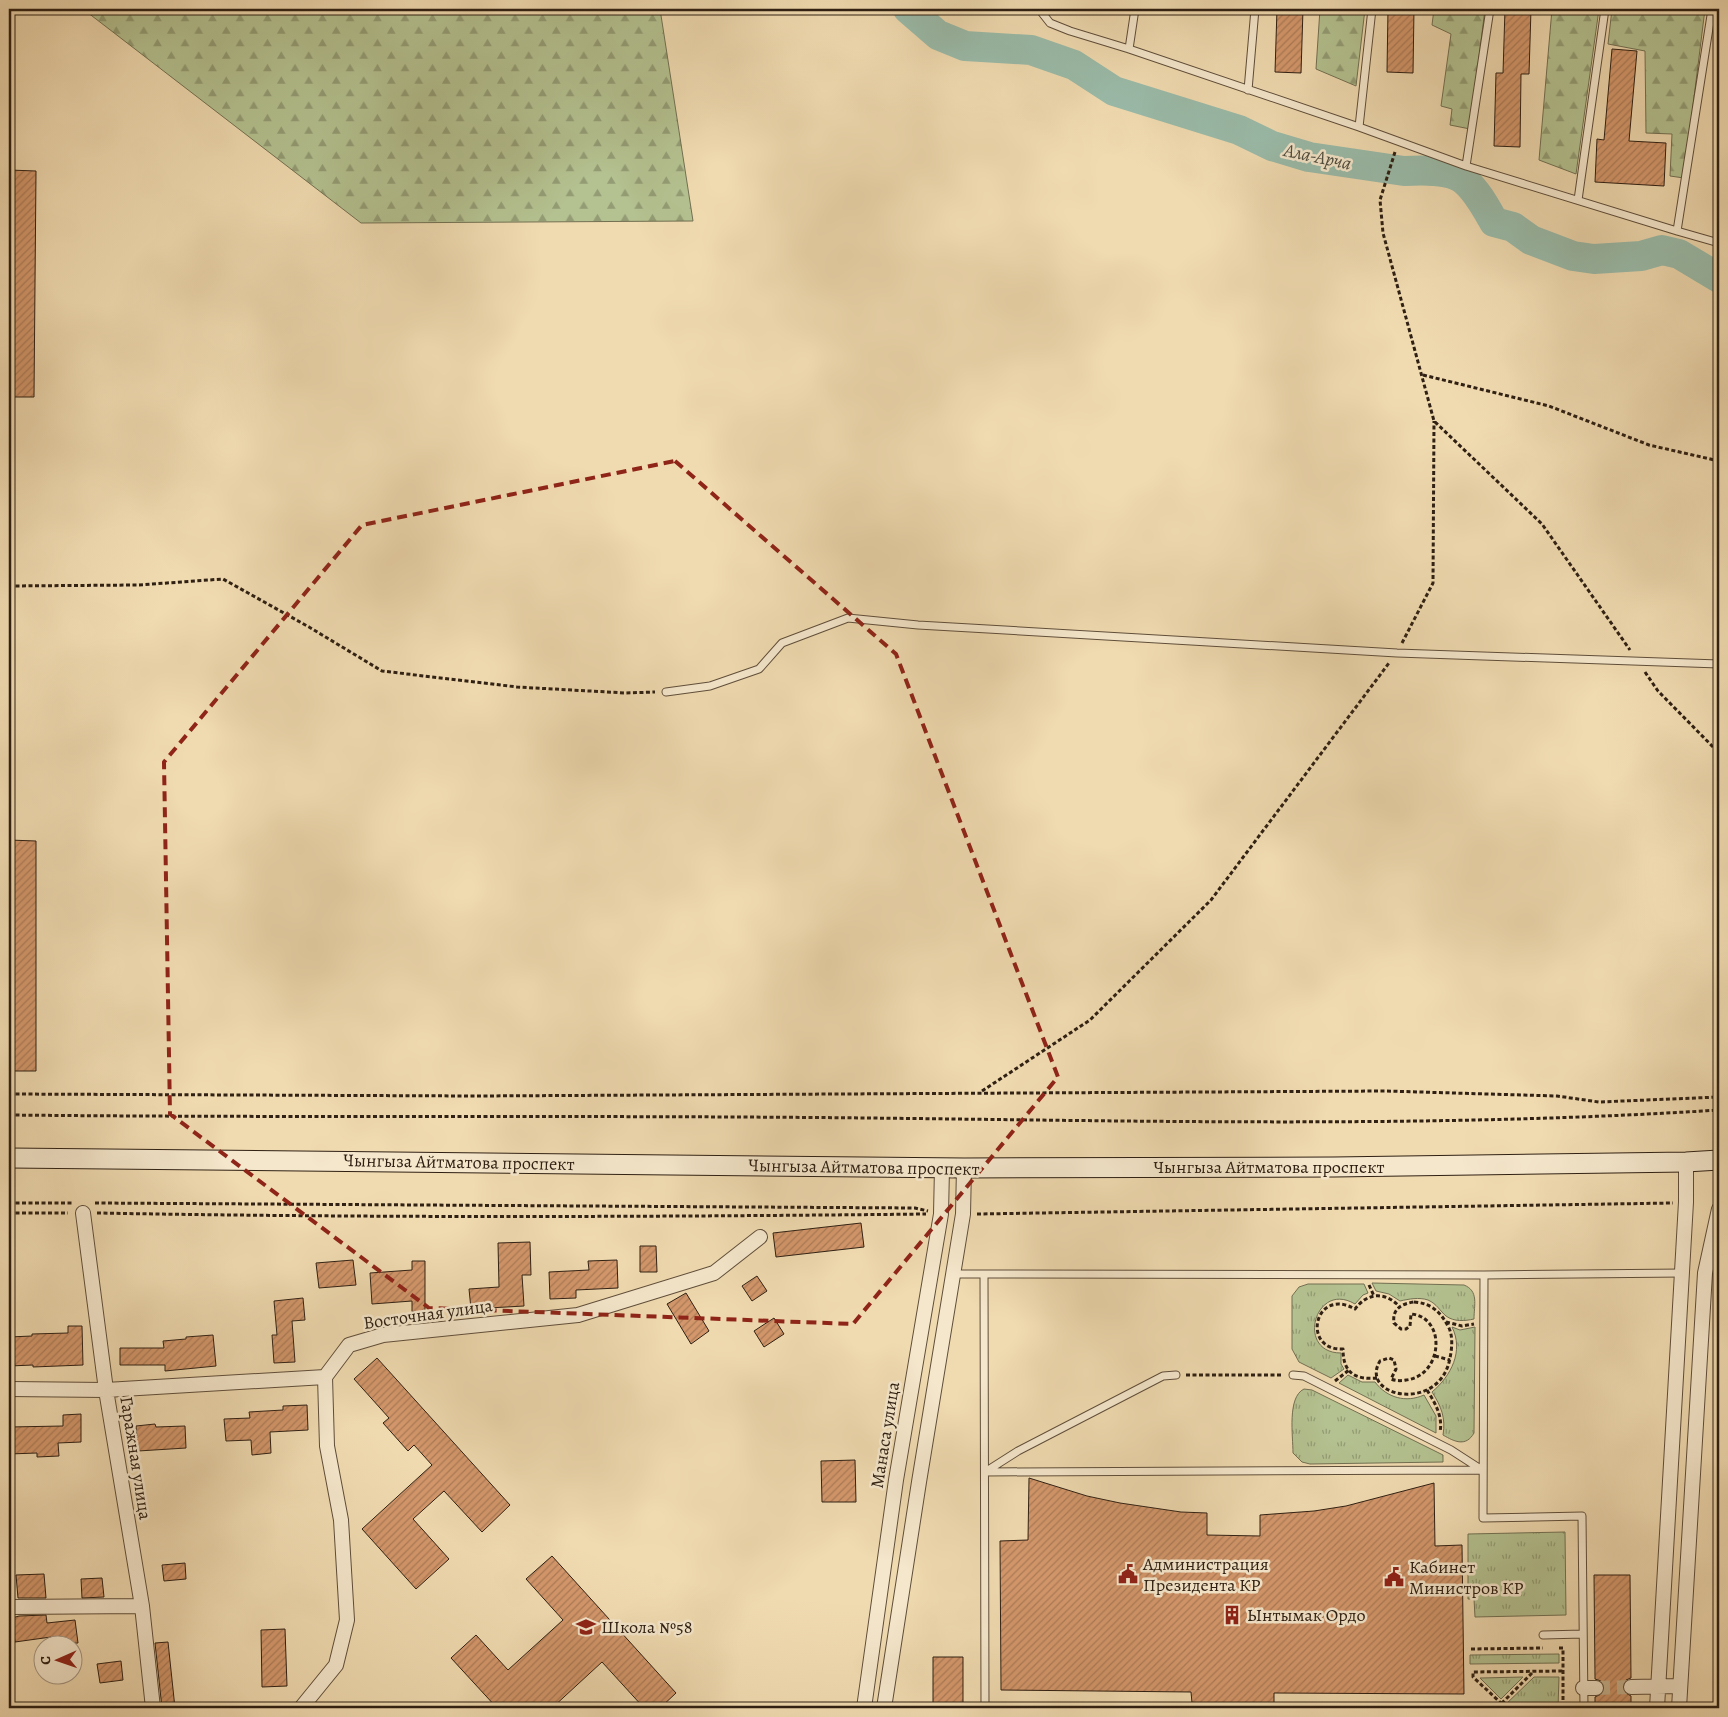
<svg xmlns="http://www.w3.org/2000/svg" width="1728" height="1717" viewBox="0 0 1728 1717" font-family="Alegreya,serif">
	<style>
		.grass { fill: url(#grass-tufts); stroke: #727052 }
		.forest { fill: url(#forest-firs); stroke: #727052 }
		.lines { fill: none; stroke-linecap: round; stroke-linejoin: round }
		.river { stroke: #9abba9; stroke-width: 30 }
		.building { fill: url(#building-hatch); stroke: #2f2013 }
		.minor-tunnel { stroke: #c9b591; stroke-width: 14; stroke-dasharray: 14 7; stroke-linecap: butt }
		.service-casing { stroke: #5f4e3a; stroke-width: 9 }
		.minor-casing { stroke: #5f4e3a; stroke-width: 16 }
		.secondary-casing { stroke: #2f2013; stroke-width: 21 }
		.path { stroke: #2f2013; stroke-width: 3; stroke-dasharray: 4 2.5; stroke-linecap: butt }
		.service { stroke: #f5e7cc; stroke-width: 7 }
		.minor { stroke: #f5e7cc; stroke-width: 14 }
		.secondary { stroke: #f5e7cc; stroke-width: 19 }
		.marked { fill: none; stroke: #8f2418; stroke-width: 4; stroke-dasharray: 10 6; stroke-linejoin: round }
		.labels { text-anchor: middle; stroke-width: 5; stroke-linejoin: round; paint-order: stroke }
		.street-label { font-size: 18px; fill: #2f2013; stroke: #f5e7cc }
		.poi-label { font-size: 18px; fill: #2f2013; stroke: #f5e7cc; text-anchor: start }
		.water-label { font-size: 19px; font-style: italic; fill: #4f4e40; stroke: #f5e7cc }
	</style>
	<defs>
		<pattern id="grass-tufts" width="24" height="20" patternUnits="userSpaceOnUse" patternTransform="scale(1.25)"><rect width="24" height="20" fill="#b4c190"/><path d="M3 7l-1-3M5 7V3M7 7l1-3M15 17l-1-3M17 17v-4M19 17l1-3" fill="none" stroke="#939c74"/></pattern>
		<pattern id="forest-firs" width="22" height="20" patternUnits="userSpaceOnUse" patternTransform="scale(1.25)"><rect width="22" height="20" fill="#b4c190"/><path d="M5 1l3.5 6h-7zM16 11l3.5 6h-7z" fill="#939c74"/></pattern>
		<pattern id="building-hatch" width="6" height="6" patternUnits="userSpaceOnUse" patternTransform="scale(1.25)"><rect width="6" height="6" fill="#d3976b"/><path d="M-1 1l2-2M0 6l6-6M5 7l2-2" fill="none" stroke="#ac7b57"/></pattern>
	</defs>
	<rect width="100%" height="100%" fill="#f0dab0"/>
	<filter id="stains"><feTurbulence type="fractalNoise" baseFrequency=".004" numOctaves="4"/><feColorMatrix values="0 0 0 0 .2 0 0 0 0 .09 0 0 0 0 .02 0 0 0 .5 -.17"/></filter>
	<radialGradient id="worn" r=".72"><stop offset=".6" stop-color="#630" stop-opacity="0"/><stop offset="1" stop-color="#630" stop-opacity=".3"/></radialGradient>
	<path class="grass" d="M1372 1283 1464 1285C1479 1291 1474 1305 1474 1319 1465 1321 1454 1322 1446 1316 1440 1311 1437 1304 1428 1300 1419 1297 1409 1299 1400 1301L1389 1294 1376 1291Z
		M1308 1284H1364L1368 1293 1363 1295 1355 1304C1315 1280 1295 1353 1341 1353V1364L1344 1369 1331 1378 1299 1362 1292 1349V1296L1299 1287Z
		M1452 1327 1460 1330 1475 1327 1474 1433C1466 1447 1455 1442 1443 1435 1446 1418 1441 1406 1432 1392 1451 1376 1464 1351 1452 1327Z
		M1348 1375 1362 1382H1375C1387 1398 1406 1403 1424 1395L1436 1416V1433L1339 1383Z
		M1304 1389 1312 1390 1443 1455V1462L1310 1464 1302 1462 1293 1453C1293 1436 1287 1397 1304 1389Z
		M1565 1532 1566 1615 1475 1617 1474 1599H1468V1534Z
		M1559 1654V1663L1470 1664V1655Z
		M1523 1677 1501 1699 1480 1678Z
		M1534 1677H1559L1558 1708H1502Z"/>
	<path class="forest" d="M83 9H660L693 221 361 223Z
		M1320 9H1365L1356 86 1316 69Z
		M1434 9H1485L1470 129 1450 125 1452 109 1441 106 1451 34 1432 25Z
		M1552 9H1599L1576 174 1539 160Z
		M1612 9H1705L1684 178 1670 176 1672 134 1646 133 1645 51 1608 44Z"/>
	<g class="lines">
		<path class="river" d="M908 9 938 35 965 46 1031 50 1074 65 1114 91 1239 130 1272 146 1309 157 1404 171C1421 170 1452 169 1465 181 1477 191 1486 208 1494 222L1513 227 1531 240 1573 256 1594 259 1641 256 1662 250 1679 254 1719 278"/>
	</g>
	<path class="building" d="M1277 9H1303L1301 73 1275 72Z
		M1388 9H1414L1413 73 1387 72Z
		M1505 9H1531L1529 74H1521L1520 147 1494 146 1496 73H1503Z
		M1612 49 1637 51 1629 141 1666 143 1664 186 1595 182 1597 139 1604 140Z
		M9 170 36 171 34 397H9Z
		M9 840 36 841V1071H9Z
		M861 1223 864 1247 776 1257 773 1233Z
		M530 1242 531 1275H522L524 1306 471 1309 469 1289 499 1287 498 1243Z
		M640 1246H656L657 1272H640Z
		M353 1260 356 1285 319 1288 316 1263Z
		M617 1260 618 1288 576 1290V1298L550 1299 549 1272 589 1270 588 1261Z
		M412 1261H425V1312H412V1301L372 1304 370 1273 412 1270Z
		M757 1276 767 1291 752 1301 742 1286Z
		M686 1293 709 1331 691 1344 667 1304Z
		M303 1298 305 1320 292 1321 295 1362 274 1363 272 1335H277L274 1301Z
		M774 1318 784 1334 764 1347 754 1331Z
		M68 1326H82L83 1365 33 1367V1365L9 1366V1337L32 1336V1334L68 1333Z
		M213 1335 216 1366 165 1371V1365H120V1348H164L163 1341 186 1339V1337Z
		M377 1358 510 1505 482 1532 444 1491 413 1519 449 1559 416 1589 362 1529 432 1465 414 1445 408 1451 383 1423 389 1418 354 1379Z
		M307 1405 308 1430 270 1432 271 1453 252 1455 251 1440 226 1441 224 1419 250 1418 249 1412 283 1410V1406Z
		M81 1414V1442L58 1443 59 1456 37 1457V1453L9 1454V1427L63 1426V1415Z
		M155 1424 156 1427 185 1426 186 1448 138 1451 136 1426Z
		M855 1460 856 1502H822L821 1461Z
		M1029 1478 1087 1496 1120 1503 1181 1512 1207 1513V1535L1260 1536V1515L1314 1511 1346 1506 1434 1483 1435 1546 1462 1545 1464 1694 1274 1693V1704L1192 1703 1191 1692 1001 1690 1000 1541 1028 1540Z
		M552 1556 676 1693 660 1708H644L602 1662 552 1708H497L451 1658 476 1635 508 1670 563 1620 526 1579Z
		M185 1563 186 1579 164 1581 162 1565Z
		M44 1574 46 1598H18L16 1575Z
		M1594 1575H1630L1631 1678 1626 1680 1622 1687 1624 1692 1631 1696V1708H1595V1697L1603 1693 1605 1688 1601 1681 1595 1679Z
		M102 1578 104 1597 82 1598 81 1579Z
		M46 1615 47 1623 75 1620 78 1643 52 1644 51 1637 15 1642 12 1618 19 1616Z
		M285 1629 287 1686 262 1687 261 1630Z
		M168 1642 175 1708H162L155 1643Z
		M933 1657H963V1708H933Z
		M121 1661 123 1680 100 1683 97 1664Z"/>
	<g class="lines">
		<path class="minor-tunnel" d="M1596 1688 1631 1687"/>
		<defs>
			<path id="service" d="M1039 9 1050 23 1070 31 1129 49 1359 127 1466 166 1677 231 1719 243
				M1129 49 1135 9
				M1248 90 1255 9
				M1359 127 1372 9
				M1466 166 1490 9
				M1578 200 1605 9
				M1677 231 1712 9
				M666 692 710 686 759 669 782 643 848 618 918 625 1397 653 1719 664
				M953 1274 1484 1275 1683 1273
				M984 1274 985 1708
				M1484 1275 1483 1518 1582 1516 1584 1708
				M1293 1375 1304 1376 1451 1450 1482 1470
				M985 1472 1483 1470
				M985 1472 1018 1451 1163 1376 1176 1375
				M1543 1635 1583 1634"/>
			<path id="minor" d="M83 1213 106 1390 142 1606 153 1708
				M9 1389 106 1390 325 1377 349 1345 383 1335 578 1315 714 1273 760 1237
				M9 1607 142 1606
				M1631 1687 1680 1686
				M1583 1688H1596
				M301 1708 336 1665 347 1620 341 1520 327 1446 325 1377
				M864 1708 896 1480 941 1214 942 1168
				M884 1708 919 1482 963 1214 964 1168
				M1657 1708 1686 1202V1162
				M1679 1708 1705 1273 1719 1209"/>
			<path id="secondary" d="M9 1158 964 1168 1334 1167 1686 1162 1719 1160"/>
		</defs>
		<use href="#service" class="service-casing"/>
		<use href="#minor" class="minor-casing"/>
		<use href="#secondary" class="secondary-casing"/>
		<path class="path" d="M1395 152 1380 200 1383 233 1434 421 1542 524 1630 650
			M1423 375 1549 406 1649 445 1719 461
			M9 586 139 585 223 579 309 627 382 671 517 687 626 693 655 692
			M1402 643 1433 583 1434 421
			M1645 672 1658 691 1719 753
			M982 1091 1090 1020 1211 900 1389 663
			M9 1094 477 1096 1385 1091 1557 1096 1599 1102 1719 1097
			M9 1115C295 1118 582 1115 868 1118 1152 1121 1436 1128 1719 1110
			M9 1203H73
			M95 1203 915 1208 928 1211
			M9 1213H68
			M97 1213C373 1218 649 1217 926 1214
			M977 1214 1673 1203
			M1369 1285 1374 1296
			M1414 1302C1431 1303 1441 1312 1449 1328 1453 1337 1452 1348 1450 1358 1440 1414 1358 1397 1380 1361L1389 1358 1394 1360 1396 1369 1391 1379C1396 1381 1401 1381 1406 1380 1443 1376 1447 1317 1411 1314L1410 1326 1406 1329H1401L1394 1323C1392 1309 1401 1304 1414 1302Z
			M1446 1322 1462 1326 1474 1324
			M1435 1356 1450 1360
			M1186 1375H1282
			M1377 1378C1355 1380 1343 1373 1343 1349 1301 1351 1314 1286 1355 1309 1367 1293 1384 1291 1399 1306
			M1335 1381 1349 1370
			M1427 1390C1435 1403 1443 1416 1440 1432
			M1559 1648H1563V1708
			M1471 1649 1543 1648
			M1502 1704 1473 1677V1672L1563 1671
			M1497 1708 1534 1671"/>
		<use href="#service" class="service"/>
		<use href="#minor" class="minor"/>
		<use href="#secondary" class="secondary"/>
	</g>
	<path class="marked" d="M675 461 896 654 1058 1077 853 1324 429 1308 170 1114 164 762 362 525Z"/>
	<defs>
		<symbol id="civic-bare" viewBox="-9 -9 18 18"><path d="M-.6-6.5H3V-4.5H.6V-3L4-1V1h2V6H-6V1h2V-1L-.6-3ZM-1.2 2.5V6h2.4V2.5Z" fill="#8f2418" stroke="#f5e7cc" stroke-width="2.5" paint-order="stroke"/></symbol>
		<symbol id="building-bare" viewBox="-9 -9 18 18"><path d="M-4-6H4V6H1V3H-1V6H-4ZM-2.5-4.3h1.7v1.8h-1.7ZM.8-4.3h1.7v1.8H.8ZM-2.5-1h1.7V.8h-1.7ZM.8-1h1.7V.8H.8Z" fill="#8f2418" stroke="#f5e7cc" stroke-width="2.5" paint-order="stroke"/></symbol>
		<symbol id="school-bare" viewBox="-9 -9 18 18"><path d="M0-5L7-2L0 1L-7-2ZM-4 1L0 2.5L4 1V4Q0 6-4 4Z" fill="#8f2418" stroke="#f5e7cc" stroke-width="2.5" paint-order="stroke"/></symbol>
	</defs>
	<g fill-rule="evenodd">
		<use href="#civic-bare" x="1114" y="1560" width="28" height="28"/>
		<use href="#civic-bare" x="1380" y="1563" width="28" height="28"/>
		<use href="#building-bare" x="1218" y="1601" width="28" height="28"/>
		<use href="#school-bare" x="572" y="1613" width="28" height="28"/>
	</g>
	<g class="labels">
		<g class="street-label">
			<text transform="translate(459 1162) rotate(1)" y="6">Чынгыза Айтматова проспект</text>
			<text transform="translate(864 1167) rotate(1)" y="6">Чынгыза Айтматова проспект</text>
			<text x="1269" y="1173">Чынгыза Айтматова проспект</text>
			<text transform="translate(428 1314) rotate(-8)" y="6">Восточная улица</text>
			<text transform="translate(885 1435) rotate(-81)" y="6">Манаса улица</text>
			<text transform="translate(136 1458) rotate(81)" y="6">Гаражная улица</text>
		</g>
		<g class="poi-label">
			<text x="1143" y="1570">Администрация<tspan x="1143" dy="21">Президента КР</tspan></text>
			<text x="1409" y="1573">Кабинет<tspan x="1409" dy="21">Министров КР</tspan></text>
			<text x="1247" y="1621">Ынтымак Ордо</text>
			<text x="601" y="1633">Школа №58</text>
		</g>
		<g class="water-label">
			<text transform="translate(1318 156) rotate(12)" y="7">Ала-Арча</text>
		</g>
	</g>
	<rect width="1728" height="1717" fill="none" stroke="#f0dab0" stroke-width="30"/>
	<rect x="10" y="10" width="1708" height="1697" fill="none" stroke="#2f2013" stroke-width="2.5"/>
	<rect x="15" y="15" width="1698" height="1687" fill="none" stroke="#2f2013"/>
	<g transform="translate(58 1660) rotate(268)"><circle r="24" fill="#f5e7cc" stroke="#a69782"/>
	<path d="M0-4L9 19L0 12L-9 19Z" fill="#8f2418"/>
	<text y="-8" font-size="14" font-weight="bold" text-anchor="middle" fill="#2f2013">С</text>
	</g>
	<rect width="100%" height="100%" filter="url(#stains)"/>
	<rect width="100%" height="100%" fill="url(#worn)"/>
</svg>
